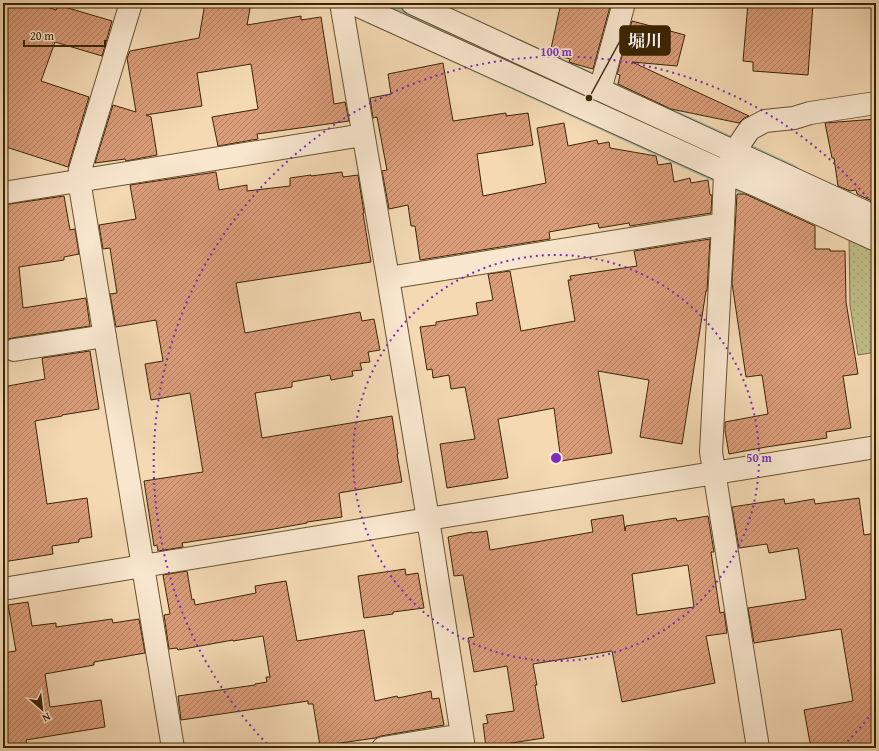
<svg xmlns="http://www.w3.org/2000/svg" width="879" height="751" viewBox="0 0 879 751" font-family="'Gentium Book Plus','Noto Serif JP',serif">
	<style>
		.park { fill: url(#park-dots); stroke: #7d7246 }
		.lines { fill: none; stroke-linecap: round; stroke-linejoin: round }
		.river { stroke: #9cbaaf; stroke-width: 49 }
		.building { fill: url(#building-hatch); stroke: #3a2503; fill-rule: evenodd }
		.minor-casing { stroke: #68522f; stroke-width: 24 }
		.minor { stroke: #f8e6ce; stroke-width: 22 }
		.ring { fill: none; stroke: #7b2cbf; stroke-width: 2; stroke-dasharray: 2 4 }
		.centre { fill: #7b2cbf; stroke: #f8e6ce; stroke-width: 2 }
		.ring-label { font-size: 12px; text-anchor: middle; font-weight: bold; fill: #7b2cbf; stroke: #f8e6ce; stroke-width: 3.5; stroke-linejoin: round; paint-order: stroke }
		.leader { fill: none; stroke: #3a2503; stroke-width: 1.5 }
		.callout-dot { fill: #3a2503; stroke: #f8e6ce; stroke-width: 1.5 }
		.callout { fill: #3a2503; stroke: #3a2503; stroke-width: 1.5 }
		.callout-label { font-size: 17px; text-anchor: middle; font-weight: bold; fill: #fff }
	</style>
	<defs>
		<pattern id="park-dots" width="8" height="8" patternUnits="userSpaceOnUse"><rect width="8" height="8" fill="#c0be89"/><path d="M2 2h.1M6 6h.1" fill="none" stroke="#a6a375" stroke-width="1.8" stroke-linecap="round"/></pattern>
		<pattern id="building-hatch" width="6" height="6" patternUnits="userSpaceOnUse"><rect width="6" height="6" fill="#da9c79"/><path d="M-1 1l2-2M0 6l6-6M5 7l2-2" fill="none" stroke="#b27f61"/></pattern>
	</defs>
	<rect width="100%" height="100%" fill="#f4d9b3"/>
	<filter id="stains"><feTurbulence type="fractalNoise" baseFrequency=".005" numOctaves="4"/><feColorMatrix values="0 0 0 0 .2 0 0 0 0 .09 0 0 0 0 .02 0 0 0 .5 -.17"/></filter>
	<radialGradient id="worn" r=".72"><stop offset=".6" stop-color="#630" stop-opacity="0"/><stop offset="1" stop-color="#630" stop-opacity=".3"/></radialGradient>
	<path class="park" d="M849 233 876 246V352L858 355 850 305Z"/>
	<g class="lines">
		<path class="river" d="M382 3 782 186"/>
	</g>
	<path class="building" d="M3 3H35L56 10 58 5 112 21 102 56 55 42 41 81 89 97 68 167 3 146Z
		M205 3H251L247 25 301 16V20L321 17 330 75 334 104 345 102 349 121 257 134 258 139 218 146 212 117 258 109 251 64 197 73 202 106 146 115 151 117 157 155 126 161 125 159 95 163 113 105 136 112 127 58 130 51 199 38Z
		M561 3H611L593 69 575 64 569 62 570 59 555 55 550 53Z
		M748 3H813L808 75 753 71V62L743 61Z
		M632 21 685 35 677 66 632 62 749 116 744 118 739 123 671 109 618 84 620 75 617 74Z
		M443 63 453 121 506 113V116L528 113 533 145 477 154 483 196 546 183 537 128 564 123 568 146 597 140 598 144 609 142 610 148 656 156 658 165 671 163 674 182 690 178 691 183 708 180 710 195H712L711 213 630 226 629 223 599 228 598 223 549 232 550 239 420 260 415 226H411L408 205 389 209 382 171 387 170 377 117 373 118 370 98 391 94 388 74Z
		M876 119V203L857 194 856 190 850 191 838 186 834 158H832L825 123Z
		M216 172 219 190 247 185V191L290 186V178L311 175V176L342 172 343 177 358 175 364 213H363L371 262 236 283 245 333 360 312 362 321 374 319 380 350 368 352 370 362 360 363 362 370 352 371 353 376 331 380 330 375 292 382V387L255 393 262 438 392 416 398 454H397L402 482 339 493 342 517 307 522V523L268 530 182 543 183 547 158 551 157 545 154 546 144 481 203 472 190 393 151 400 145 364 163 361 156 320 116 327 110 294 117 293 110 248 103 249 99 225 136 219 130 185Z
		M737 194H745L815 226V249H830V251H845L846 302 858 374 843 376 851 428 826 432 827 438 766 447 729 454 725 431V422L768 414 762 375 746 377 732 283Z
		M64 196 70 230 75 229 79 254 64 257V260L19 267 23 308 86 298 90 326 12 338 3 341V205Z
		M710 239 707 291H706L682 444 640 437 649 380 598 371 612 453 561 461 554 408 498 419 508 478 447 488 440 444 475 439 465 387 451 389 449 375 433 378 432 369 427 370 420 327 436 325V322L478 315 476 303 493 300 488 274 510 271 521 331 575 321 568 280H571L570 276 637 266 634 251Z
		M90 351 99 409 62 415V416L35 421 47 504 87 498 92 537 79 539V542L52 546 53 554 3 562V387L45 379 42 358Z
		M859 498 864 535 876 533V748H811L804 710 853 701 841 629 754 643 748 608 806 599 798 548 769 553 767 544 739 548 732 507 784 499 785 504 814 499 815 504Z
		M623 515 625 531 626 526 676 518 677 521 708 516 714 552H711L720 613 724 612 727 633 706 636 715 683 622 702 612 651 533 664 537 685H535L544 738 486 747 483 724 488 723 486 715 514 711 507 666 474 672 468 638 474 637 463 575 454 576 448 537 472 532V533L487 531 490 550 593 532 591 520ZM688 565 694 607 637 615 632 574Z
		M405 569 406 575 418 573 424 608 393 612V614L364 618 358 576Z
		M187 571 192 600 194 599 195 605 256 593 255 586 286 581 297 641 364 630 375 701 397 696 398 698 431 691 432 699 439 698 444 725 381 736 375 738 320 746 313 704H308V701L181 720 178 696 255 685V684L267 682 266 677H270L263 636 233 641V640L178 650 177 648 169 649 164 615 170 614 163 575Z
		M28 602 32 626 56 623V627L112 619 113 623 139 619 145 653 94 662V665L45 674 50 707 101 700 105 727 26 740 27 748H3V684H7L3 653 16 651 8 605Z"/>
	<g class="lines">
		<defs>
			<path id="minor" d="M131 3 80 170 79 180 173 748
				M341 3 388 278 428 519 464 748
				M352 3 725 172 760 187 876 240
				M412 3 876 217
				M600 90 624 3
				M3 193 363 135
				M388 278 723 224
				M14 350 105 336
				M3 589 428 519 876 447
				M383 748 462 735
				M758 748 711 452 723 224 725 172 727 170 735 151 747 133 750 129 765 121 794 118 810 113 876 103"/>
		</defs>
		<use href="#minor" class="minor-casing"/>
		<use href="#minor" class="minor"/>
	</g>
	<g class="ring">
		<circle cx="556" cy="458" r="203"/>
		<path d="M876 708A406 406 0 0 1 841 748M271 748A406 406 0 1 1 876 208"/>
	</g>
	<circle cx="556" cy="458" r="6" class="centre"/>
	<g class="ring-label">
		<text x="556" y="56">100 m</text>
		<text x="759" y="462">50 m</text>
	</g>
	<path class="leader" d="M589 98L620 41"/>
	<circle class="callout-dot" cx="589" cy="98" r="4"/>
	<rect class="callout" x="620" y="26" width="50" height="29" rx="4"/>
	<g class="callout-label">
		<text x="645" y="47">堀川</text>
	</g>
	<rect width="879" height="751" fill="none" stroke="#f4d9b3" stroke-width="16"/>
	<rect x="4" y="4" width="871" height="743" fill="none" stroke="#3a2503" stroke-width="2"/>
	<rect x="8" y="8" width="863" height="735" fill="none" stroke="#3a2503"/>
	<g transform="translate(42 709) rotate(152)" stroke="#f8e6ce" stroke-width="3" paint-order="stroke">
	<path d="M0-3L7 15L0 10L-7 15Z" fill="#3a2503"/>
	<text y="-6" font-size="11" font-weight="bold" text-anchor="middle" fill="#3a2503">N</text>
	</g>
	<path d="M24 40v6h81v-6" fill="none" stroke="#3a2503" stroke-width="2"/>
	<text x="30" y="40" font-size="12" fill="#3a2503" stroke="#f8e6ce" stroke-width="3" paint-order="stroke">20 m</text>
	<rect width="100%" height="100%" filter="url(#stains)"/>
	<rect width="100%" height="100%" fill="url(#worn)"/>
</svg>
